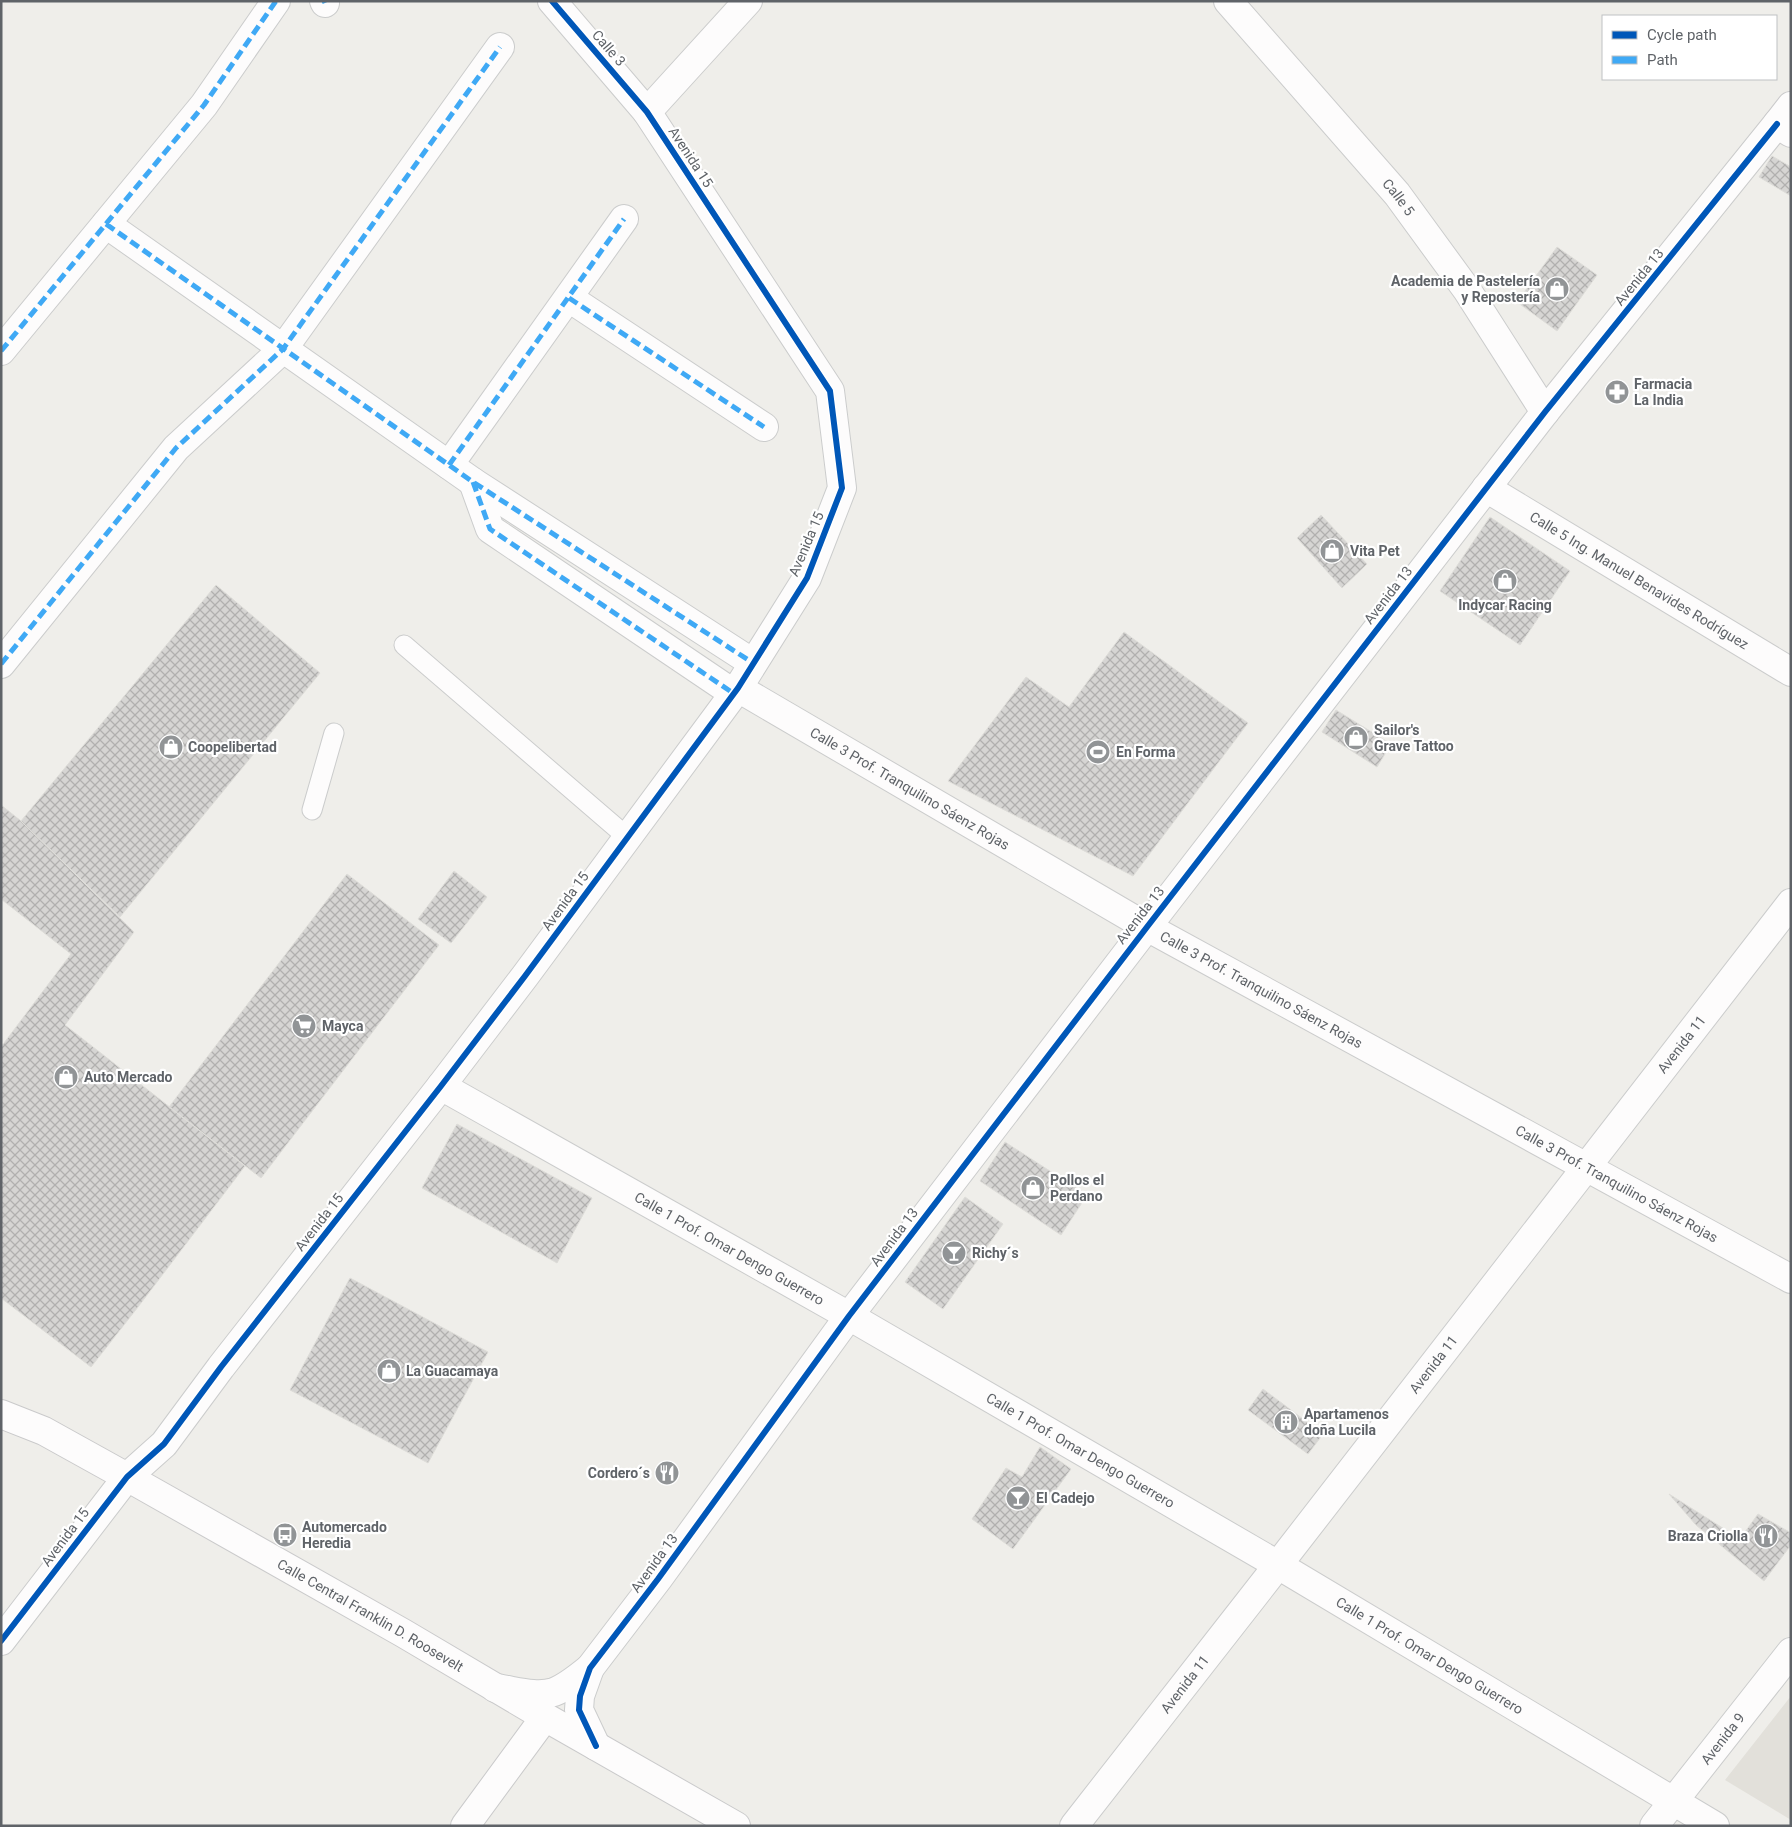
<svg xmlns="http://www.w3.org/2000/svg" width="1792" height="1827" viewBox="0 0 1792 1827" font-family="Roboto,sans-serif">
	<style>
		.education { fill: #e2e0da }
		.building { fill: url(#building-cross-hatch); stroke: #deddd9 }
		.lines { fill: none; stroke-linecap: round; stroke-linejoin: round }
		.service-casing { stroke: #cbcccc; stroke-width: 21 }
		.minor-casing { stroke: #cbcccc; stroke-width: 30 }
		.tertiary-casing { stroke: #cbcccc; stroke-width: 30 }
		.secondary-casing { stroke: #cacacb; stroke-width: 30 }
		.service { stroke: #fdfcfc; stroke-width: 19 }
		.minor { stroke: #fdfcfc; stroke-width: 28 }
		.tertiary { stroke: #fdfcfc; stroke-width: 28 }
		.secondary { stroke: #fdfcfc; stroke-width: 28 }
		.quiet { stroke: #3fa9f5; stroke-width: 5; stroke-dasharray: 10 5; stroke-linecap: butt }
		.cycleway-casing { stroke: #fff; stroke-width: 9 }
		.cycleway { stroke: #0057b8; stroke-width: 6 }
		.labels { text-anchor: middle; stroke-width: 4.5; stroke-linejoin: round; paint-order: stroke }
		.street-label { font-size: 14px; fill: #5f6368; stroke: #fff }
		.poi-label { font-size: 14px; font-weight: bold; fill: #5f6368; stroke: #fff; text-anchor: start }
	</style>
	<defs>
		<pattern id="building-cross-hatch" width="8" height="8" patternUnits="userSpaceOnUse" patternTransform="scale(1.25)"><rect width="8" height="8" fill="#d6d5d3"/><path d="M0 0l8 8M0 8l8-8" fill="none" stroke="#b1b0af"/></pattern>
	</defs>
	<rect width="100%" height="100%" fill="#efeeea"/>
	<path class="education" d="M1791 1696V1820L1725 1780Z"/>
	<path class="building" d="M1772 156 1791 167V196L1759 177Z
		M1557 247 1597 275 1557 331 1517 302Z
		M1321 515 1367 564 1342 588 1297 538Z
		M1490 517 1570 571 1520 645 1440 591Z
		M216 585 320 673 120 917 21 821Z
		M1124 632 1248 723 1133 876 948 781 1026 677 1069 707Z
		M1336 710 1391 744 1377 767 1322 732Z
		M1 805 21 821 134 932 65 1025 245 1166 138 1307 91 1367 1 1298V1047L71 954 1 899Z
		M454 871 487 897 451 943 418 919Z
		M347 874 439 945 261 1178 169 1107Z
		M457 1124 592 1198 557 1263 422 1188Z
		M1005 1142 1087 1195 1061 1235 980 1181Z
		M965 1197 1003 1224 943 1309 905 1282Z
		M350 1278 488 1352 428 1463 290 1390Z
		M1263 1389 1323 1434 1308 1454 1248 1410Z
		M1040 1447 1071 1469 1013 1549 972 1519 1006 1468 1022 1477Z
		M1669 1494 1740 1539 1758 1514 1791 1533V1545L1764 1581 1696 1525Z"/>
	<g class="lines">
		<defs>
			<path id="service" d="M404 645 627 837
				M312 810 334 733"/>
			<g id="minor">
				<path d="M324 1 325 3"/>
				<path id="s1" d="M1228 1 1397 194 1467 290 1545 412"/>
				<path d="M647 112 748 1"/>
				<path d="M106 224 473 482 753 663"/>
				<path d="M569 298 764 427"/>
				<path d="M1 351 204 105 276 1"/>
				<path d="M449 465 624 219"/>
				<path d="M473 482 490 529 733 693"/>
				<path id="s2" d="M1486 488 1791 672"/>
				<path d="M1 664 176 448 283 349 500 47"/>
				<path id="s3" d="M738 688 1147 927 1791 1279"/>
				<path id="s4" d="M441 1086 849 1316 1278 1565 1715 1826"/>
				<path d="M1 1641 127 1477 164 1444 221 1367 441 1086 525 976 738 688 807 578 842 488 830 391 647 112 552 1"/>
				<path id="s5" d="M1074 1826 1278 1565 1791 903"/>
			</g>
			<g id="tertiary">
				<path d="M495 1688C513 1690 536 1698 554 1692 567 1687 579 1677 590 1668"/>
				<path d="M596 1746 579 1710 580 1696 590 1668 658 1579 849 1316 1147 927 1545 412 1777 124"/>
				<path id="s6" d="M1654 1826 1791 1652"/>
			</g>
			<g id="secondary">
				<path d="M1791 106 1777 124 1791 133"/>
				<path id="s7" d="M1 1414 44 1431 127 1477 403 1633 545 1717 736 1826"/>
				<path d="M465 1826 545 1717"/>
			</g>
		</defs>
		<use href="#service" class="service-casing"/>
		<use href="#minor" class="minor-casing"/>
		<use href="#tertiary" class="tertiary-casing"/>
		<use href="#secondary" class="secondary-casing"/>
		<use href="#service" class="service"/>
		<use href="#minor" class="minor"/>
		<use href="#tertiary" class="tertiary"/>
		<use href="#secondary" class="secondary"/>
		<path class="quiet" d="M324 1 325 3
			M106 224 473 482 753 663
			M569 298 764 427
			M1 351 204 105 276 1
			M449 465 624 219
			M473 482 490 529 733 693
			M1 664 176 448 283 349 500 47"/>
		<defs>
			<path id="cycleway" d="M1 1641 127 1477 164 1444 221 1367 441 1086 525 976 738 688 807 578 842 488 830 391 647 112 552 1
				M596 1746 579 1710 580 1696 590 1668 658 1579 849 1316 1147 927 1545 412 1777 124"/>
		</defs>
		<use href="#cycleway" class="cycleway-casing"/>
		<use href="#cycleway" class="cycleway"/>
	</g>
	<defs>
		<symbol id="shop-disc" viewBox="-11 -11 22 22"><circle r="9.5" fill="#919496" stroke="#fff"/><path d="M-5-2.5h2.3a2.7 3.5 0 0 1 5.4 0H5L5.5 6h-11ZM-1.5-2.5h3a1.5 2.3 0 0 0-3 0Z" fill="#fff"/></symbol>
		<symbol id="pharmacy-disc" viewBox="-11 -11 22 22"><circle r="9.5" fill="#919496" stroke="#fff"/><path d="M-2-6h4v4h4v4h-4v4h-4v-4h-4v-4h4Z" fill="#fff"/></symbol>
		<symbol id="stadium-disc" viewBox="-11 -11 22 22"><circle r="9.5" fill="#919496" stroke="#fff"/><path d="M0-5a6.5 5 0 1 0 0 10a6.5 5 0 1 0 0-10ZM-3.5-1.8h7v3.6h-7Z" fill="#fff"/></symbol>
		<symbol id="supermarket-disc" viewBox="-11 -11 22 22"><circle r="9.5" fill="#919496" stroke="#fff"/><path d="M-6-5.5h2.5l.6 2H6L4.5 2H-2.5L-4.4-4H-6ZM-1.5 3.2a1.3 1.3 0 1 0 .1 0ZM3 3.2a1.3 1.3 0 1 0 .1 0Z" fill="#fff"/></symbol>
		<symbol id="bar-disc" viewBox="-11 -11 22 22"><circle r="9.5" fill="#919496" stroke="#fff"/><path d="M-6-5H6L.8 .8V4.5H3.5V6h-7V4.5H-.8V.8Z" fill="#fff"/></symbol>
		<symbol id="building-disc" viewBox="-11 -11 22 22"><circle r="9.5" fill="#919496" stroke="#fff"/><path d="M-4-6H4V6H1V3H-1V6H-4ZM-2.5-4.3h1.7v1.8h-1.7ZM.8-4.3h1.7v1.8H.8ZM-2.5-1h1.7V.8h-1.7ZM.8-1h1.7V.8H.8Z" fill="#fff"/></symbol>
		<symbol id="restaurant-disc" viewBox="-11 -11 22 22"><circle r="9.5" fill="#919496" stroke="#fff"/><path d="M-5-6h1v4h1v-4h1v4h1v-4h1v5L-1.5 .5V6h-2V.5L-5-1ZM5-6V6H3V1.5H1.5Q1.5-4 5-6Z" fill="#fff"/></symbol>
		<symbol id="bus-disc" viewBox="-11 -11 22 22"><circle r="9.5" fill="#919496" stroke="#fff"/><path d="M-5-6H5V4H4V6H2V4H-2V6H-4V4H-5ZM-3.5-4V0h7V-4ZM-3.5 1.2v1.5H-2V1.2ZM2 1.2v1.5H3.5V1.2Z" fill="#fff"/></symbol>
	</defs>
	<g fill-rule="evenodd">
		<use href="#shop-disc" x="1543" y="275" width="28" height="28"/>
		<use href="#pharmacy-disc" x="1603" y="378" width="28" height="28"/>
		<use href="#shop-disc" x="1318" y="537" width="28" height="28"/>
		<use href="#shop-disc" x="1491" y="567" width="28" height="28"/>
		<use href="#shop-disc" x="1342" y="724" width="28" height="28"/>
		<use href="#shop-disc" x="157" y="733" width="28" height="28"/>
		<use href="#stadium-disc" x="1084" y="738" width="28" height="28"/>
		<use href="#supermarket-disc" x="290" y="1012" width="28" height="28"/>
		<use href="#shop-disc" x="52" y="1063" width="28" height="28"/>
		<use href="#shop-disc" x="1019" y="1174" width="28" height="28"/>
		<use href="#bar-disc" x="940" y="1239" width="28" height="28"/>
		<use href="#shop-disc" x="375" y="1357" width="28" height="28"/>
		<use href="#building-disc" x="1272" y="1408" width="28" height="28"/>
		<use href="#restaurant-disc" x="653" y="1459" width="28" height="28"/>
		<use href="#bar-disc" x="1004" y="1484" width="28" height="28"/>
		<use href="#bus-disc" x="271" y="1521" width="28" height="28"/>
		<use href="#restaurant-disc" x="1752" y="1522" width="28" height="28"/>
	</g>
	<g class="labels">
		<g class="street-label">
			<text transform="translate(609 48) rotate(49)" y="5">Calle 3</text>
			<text transform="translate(691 157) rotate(57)" y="5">Avenida 15</text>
			<text dy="5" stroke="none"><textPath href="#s1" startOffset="260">Calle 5</textPath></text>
			<text transform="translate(1639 277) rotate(-51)" y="5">Avenida 13</text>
			<text transform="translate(806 544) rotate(-67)" y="5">Avenida 15</text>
			<text dy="5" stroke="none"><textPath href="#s2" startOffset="179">Calle 5 Ing. Manuel Benavides Rodríguez</textPath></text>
			<text transform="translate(1388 595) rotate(-52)" y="5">Avenida 13</text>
			<text dy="5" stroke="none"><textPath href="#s3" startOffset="199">Calle 3 Prof. Tranquilino Sáenz Rojas</textPath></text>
			<text transform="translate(565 901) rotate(-54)" y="5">Avenida 15</text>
			<text transform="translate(1140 915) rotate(-52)" y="5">Avenida 13</text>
			<text dy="5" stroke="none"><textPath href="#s3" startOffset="604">Calle 3 Prof. Tranquilino Sáenz Rojas</textPath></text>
			<text dy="5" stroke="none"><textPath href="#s5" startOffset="990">Avenida 11</textPath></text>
			<text dy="5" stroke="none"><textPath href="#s3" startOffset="1009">Calle 3 Prof. Tranquilino Sáenz Rojas</textPath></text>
			<text transform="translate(319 1222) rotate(-52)" y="5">Avenida 15</text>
			<text transform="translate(894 1237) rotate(-53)" y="5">Avenida 13</text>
			<text dy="5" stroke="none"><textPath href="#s4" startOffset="331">Calle 1 Prof. Omar Dengo Guerrero</textPath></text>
			<text dy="5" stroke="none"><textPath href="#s5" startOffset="585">Avenida 11</textPath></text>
			<text dy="5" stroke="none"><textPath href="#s4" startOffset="736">Calle 1 Prof. Omar Dengo Guerrero</textPath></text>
			<text transform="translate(65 1537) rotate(-53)" y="5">Avenida 15</text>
			<text transform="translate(654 1563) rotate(-54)" y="5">Avenida 13</text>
			<text dy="5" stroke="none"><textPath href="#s7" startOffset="421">Calle Central Franklin D. Roosevelt</textPath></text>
			<text dy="5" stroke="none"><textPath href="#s4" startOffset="1141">Calle 1 Prof. Omar Dengo Guerrero</textPath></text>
			<text dy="5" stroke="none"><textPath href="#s5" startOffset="180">Avenida 11</textPath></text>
			<text dy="5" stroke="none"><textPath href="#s6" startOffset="111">Avenida 9</textPath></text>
		</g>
		<g class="poi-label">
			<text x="1540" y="286" text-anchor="end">Academia de Pastelería<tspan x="1540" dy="16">y Repostería</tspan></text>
			<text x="1634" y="389">Farmacia<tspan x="1634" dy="16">La India</tspan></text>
			<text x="1350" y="556">Vita Pet</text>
			<text x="1505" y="610" text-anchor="middle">Indycar Racing</text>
			<text x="1374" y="735">Sailor's<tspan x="1374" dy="16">Grave Tattoo</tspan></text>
			<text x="188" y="752">Coopelibertad</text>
			<text x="1116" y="757">En Forma</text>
			<text x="322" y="1031">Mayca</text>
			<text x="84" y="1082">Auto Mercado</text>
			<text x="1050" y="1185">Pollos el<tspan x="1050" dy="16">Perdano</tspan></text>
			<text x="972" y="1258">Richy´s</text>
			<text x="406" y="1376">La Guacamaya</text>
			<text x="1304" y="1419">Apartamenos<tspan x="1304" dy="16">doña Lucila</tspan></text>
			<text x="650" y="1478" text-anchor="end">Cordero´s</text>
			<text x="1036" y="1503">El Cadejo</text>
			<text x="302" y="1532">Automercado<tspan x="302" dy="16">Heredia</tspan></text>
			<text x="1748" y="1541" text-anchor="end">Braza Criolla</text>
		</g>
	</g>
	<rect width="1792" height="1827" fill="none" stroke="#5f6368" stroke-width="5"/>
	<rect x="1602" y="15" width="175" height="65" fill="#ffffff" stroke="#bfc1c3"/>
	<rect x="1612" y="31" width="25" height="8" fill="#0057b8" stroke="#bfc1c3"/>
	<text x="1647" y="40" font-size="15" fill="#5f6368">Cycle path</text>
	<rect x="1612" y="56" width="25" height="8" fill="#3fa9f5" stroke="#bfc1c3"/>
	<text x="1647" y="65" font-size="15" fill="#5f6368">Path</text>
</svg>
